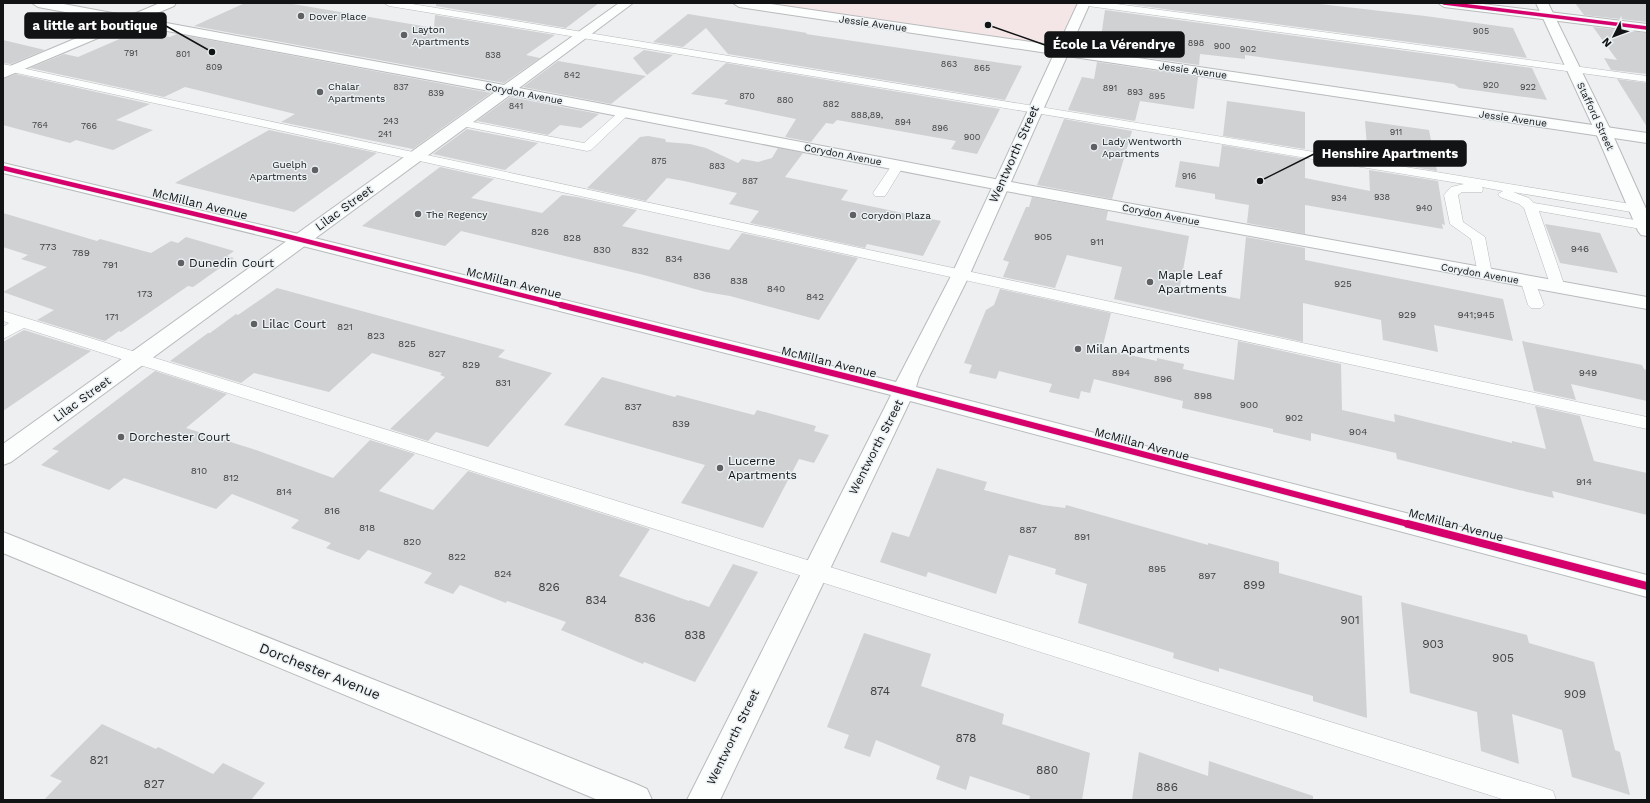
<svg xmlns="http://www.w3.org/2000/svg" width="1650" height="803" viewBox="0 0 1650 803" font-family="'Work Sans',sans-serif">
	<style>
		.education { fill: #f4e6e7 }
		.building { fill: #cfd1d2 }
		.lines { fill: none; stroke-linecap: round; stroke-linejoin: round }
		.lane-casing { stroke: #b8babc; stroke-width: 1 }
		.street-casing { stroke: #b8babc; stroke-width: 2 }
		.secondary-casing { stroke: #b8babc; stroke-width: 2 }
		.lane { fill: #fcfdfd; fill-rule: evenodd }
		.street { fill: #fcfdfd; fill-rule: evenodd }
		.secondary { fill: #fcfdfd; fill-rule: evenodd }
		.cycleway-far3-casing { stroke: #ebf0f3; stroke-width: 5 }
		.cycleway-far2-casing { stroke: #ebf0f3; stroke-width: 6 }
		.cycleway-far1-casing { stroke: #ebf0f3; stroke-width: 8 }
		.cycleway-casing { stroke: #ebf0f3; stroke-width: 10 }
		.cycleway-far3 { stroke: #d6006c; stroke-width: 3.5 }
		.cycleway-far2 { stroke: #d6006c; stroke-width: 4.5 }
		.cycleway-far1 { stroke: #d6006c; stroke-width: 6 }
		.cycleway { stroke: #d6006c; stroke-width: 8 }
		.poi-dot { fill: #5f6061; stroke: #ebf0f3; stroke-width: 1.5 }
		.labels { text-anchor: middle; stroke-width: 3; stroke-linejoin: round; paint-order: stroke }
		.far-number-label { font-size: 9px; fill: #414244 }
		.far-poi-label { font-size: 10px; fill: #121314; stroke: #ebf0f3; text-anchor: start }
		.far-street-label { font-size: 10px; fill: #121314; stroke: #ebf0f3 }
		.number-label { font-size: 10px; fill: #414244 }
		.street-label { font-size: 12px; fill: #121314; stroke: #ebf0f3 }
		.poi-label { font-size: 12px; fill: #121314; stroke: #ebf0f3; text-anchor: start }
		.near-number-label { font-size: 12px; fill: #414244 }
		.near-street-label { font-size: 14px; fill: #121314; stroke: #ebf0f3 }
		.leader { fill: none; stroke: #121314; stroke-width: 1.5 }
		.callout-dot { fill: #121314; stroke: #ebf0f3; stroke-width: 1.5 }
		.callout { fill: #121314; stroke: #121314; stroke-width: 1.5 }
		.callout-label { font-size: 13px; text-anchor: middle; font-weight: bold; fill: #fff }
	</style>
	<rect width="100%" height="100%" fill="#edeff1"/>
	<path class="education" d="M764 3H1077L1056 47Z"/>
	<path class="building" d="M245 3H287L434 28 435 15 555 35 526 55 540 58 504 83 194 26Z
		M436 3H599L566 28 436 6Z
		M1120 3H1311L1425 16 1513 28 1527 58Z
		M1575 3 1647 4V22L1584 15Z
		M1105 10 1532 68 1547 100 1459 88 1454 84 1245 55V59L1200 54 1199 65 1099 51Z
		M688 14 807 33 806 34 1022 66 1005 100 728 54 706 28 683 47 653 42Z
		M1593 27 1647 33V74L1611 70 1604 58 1617 60Z
		M138 31 170 37 177 34 491 93 413 149 281 122 295 114 185 87 164 97 30 68 64 54 78 57Z
		M3 40 45 50 11 64 3 63Z
		M644 50 673 55 647 75 633 58Z
		M558 61 646 76 611 104 523 87Z
		M1097 62 1198 77 1194 109 1140 101 1135 121 1068 110 1082 77 1094 79Z
		M726 63 1000 109 977 154 951 149 956 141 837 120 833 124 826 123 811 142 785 137 796 119 724 104 728 100 691 94Z
		M16 74 150 104 116 120 153 130 113 150 76 140 70 143 3 125V79Z
		M1617 79 1647 83V127Z
		M510 97 599 114 581 128 560 125 548 135 477 121Z
		M1227 101 1305 112V149L1223 136Z
		M1064 119 1132 131 1112 199 1037 185Z
		M1365 121 1429 130 1437 171 1368 159Z
		M467 129 538 143 505 170 433 154Z
		M269 130 377 153 294 212 175 183Z
		M648 136 665 139 666 142 690 144 706 148 738 163 742 159 758 162 772 158 778 148 803 153 785 177 848 190 841 200 941 221 923 256 867 244 865 248 750 223 759 211 729 204 737 193 684 181 667 178 646 201 587 188 640 137Z
		M1222 145 1305 159V178L1370 191 1369 170 1438 181 1445 225 1442 224 1443 229 1305 205V234L1247 223 1249 205 1215 199V194L1175 187 1180 161 1219 167Z
		M440 167 494 179 471 198 542 213 562 195 577 197 637 210 622 226 729 250 742 233 858 258 819 320 730 296 706 292 644 275 461 231 445 246 362 226Z
		M1032 197 1108 211 1106 220 1189 236 1180 287 1240 299 1246 237 1305 248V260L1503 299 1513 341 1434 325 1438 352 1383 340 1381 320 1303 303V342L1114 299 1122 267 1067 255 1055 288 1003 277 1009 262 1003 260 1026 207H1029Z
		M3 213 97 241 100 239 151 253 171 241 178 243 186 237 234 251 227 256 234 258 193 287 188 286 121 332 119 331 105 341 37 320 54 310 3 292 47 267 21 259 28 255 3 247Z
		M1545 224 1600 233 1618 273 1560 263Z
		M277 288 505 350 498 357 552 373 488 447 436 432 428 441 390 429 445 377 440 375 442 373 372 353 329 392 254 373 241 383 170 361 208 333H210L236 314 238 315Z
		M1000 289 1111 313 1102 349 1157 361V358L1184 364 1183 369 1234 380 1238 341 1341 364 1342 410 1395 422 1394 414 1512 443V441L1546 449 1535 406 1580 416 1594 461 1647 473V515L1552 491 1554 498 1519 490 1397 459 1396 453 1311 433V441L1273 432V429L1182 408 1183 401 1094 379 1090 393 1081 391 1079 399 1049 392 1052 384 999 371 996 379 969 373 972 365 964 363 986 310 994 305Z
		M24 330 91 351 3 411V342Z
		M1522 341 1642 365 1644 369 1647 370V401L1571 384 1576 400 1534 391Z
		M155 371 227 394 186 428 256 450 333 478 370 440 415 454 379 491 433 510 468 471 650 529 619 576 689 601 690 600 709 607 733 564 758 572 695 682 644 662 643 664 561 630 566 622 507 601 506 603 460 585 453 594 424 583 432 573 368 550 359 560 326 548 331 543 291 528 299 520 232 494 216 509 124 478 109 490 41 465 59 451 52 449Z
		M602 377 675 397 677 395 754 415 757 410 816 426 814 431 829 435 814 463 799 459 763 528 681 503 705 465 564 425Z
		M937 468 987 482 984 490 1043 505 1065 508 1066 505 1208 545V543L1279 562V573L1362 596 1367 718 1313 701V696L1219 668V672L1173 658 1174 653 1078 623 1087 584 1055 574 1056 569 1009 555 996 594 928 572 926 577 880 562 892 532 909 537Z
		M1401 602 1527 635 1529 643 1594 662 1615 750 1620 752 1630 795 1572 777 1562 730 1512 714 1519 764 1481 751 1477 712 1410 693Z
		M864 633 931 654 921 686 1004 714 1002 724 1090 753 1082 800H1029L1030 796 970 776 966 790 936 779 940 766 876 740 870 757 844 748 849 735 827 727Z
		M102 724 156 749 158 747 213 774 223 763 265 783 251 800H44L62 781 50 776Z
		M1139 752 1208 776 1209 761 1313 796V800H1132Z"/>
	<g class="lines">
		<defs>
			<path id="lane" d="M384 3H406L1637 205 1642 206 1644 209 1642 212 1637 213 1513 192 1529 198 1534 203 1647 222V230L1539 211 1565 287 1563 290H1553L1551 287 1524 208 1519 204 1500 197 1498 194 1503 191 1482 187 1483 189 1482 192H1462L1458 195 1463 222 1485 237 1492 274 1490 277H1480L1478 274 1471 239 1450 224 1444 195 1451 187 1464 184 389 6Z
				M1083 3H1109L1647 76V82L1088 6Z
				M3 64 1647 417V429L3 70Z
				M625 109 631 112 629 114 591 150 587 151 462 126 456 123 462 120 584 143 621 110Z
				M898 161 904 165 887 193 885 196H875L873 193 894 162Z
				M1528 278 1533 279 1535 282 1544 305 1541 308H1531L1528 305 1521 282 1523 279Z
				M3 311 1544 788 1553 791 1556 800H1505L24 328 3 339V327L9 323 3 321Z"/>
			<path id="street" d="M160 3H176L174 6 3 78V69Z
				M733 3H764L1058 46 1078 3H1090L1070 48 1647 133V143L1067 56 969 276 919 377 916 387 1647 575V597L910 401 720 800H687L891 395 271 238 3 173V163L274 228 896 382 951 276 1054 54 739 7Z
				M1438 3H1474L1647 24V32L1444 7Z
				M3 532 636 784 647 789 652 800H598L3 553Z"/>
			<path id="secondary" d="M32 3H58L504 85 619 3H633L519 88 1000 180 1647 297V309L1000 190 510 95 11 462 3 465V444L495 92 38 7Z
				M1536 3H1548L1611 131 1647 211V236L1641 235 1638 231 1595 131Z"/>
		</defs>
		<use href="#lane" class="lane-casing"/>
		<use href="#street" class="street-casing"/>
		<use href="#secondary" class="secondary-casing"/>
		<use href="#lane" class="lane"/>
		<use href="#street" class="street"/>
		<use href="#secondary" class="secondary"/>
		<defs>
			<path id="cycleway-far3" d="M1444 3 1647 28"/>
			<path id="cycleway-far2" d="M3 168 274 233 565 306"/>
			<path id="cycleway-far1" d="M561 305 864 381 1412 525"/>
			<path id="cycleway" d="M1408 524 1647 586"/>
		</defs>
		<use href="#cycleway-far3" class="cycleway-far3-casing"/>
		<use href="#cycleway-far2" class="cycleway-far2-casing"/>
		<use href="#cycleway-far1" class="cycleway-far1-casing"/>
		<use href="#cycleway" class="cycleway-casing"/>
		<use href="#cycleway-far3" class="cycleway-far3"/>
		<use href="#cycleway-far2" class="cycleway-far2"/>
		<use href="#cycleway-far1" class="cycleway-far1"/>
		<use href="#cycleway" class="cycleway"/>
	</g>
	<g class="poi-dot">
		<circle cx="301" cy="16" r="4"/>
		<circle cx="404" cy="35" r="4"/>
		<circle cx="320" cy="92" r="4"/>
		<circle cx="1094" cy="147" r="4"/>
		<circle cx="315" cy="170" r="4"/>
		<circle cx="418" cy="214" r="4"/>
		<circle cx="853" cy="215" r="4"/>
		<circle cx="181" cy="263" r="4"/>
		<circle cx="1150" cy="282" r="4"/>
		<circle cx="254" cy="324" r="4"/>
		<circle cx="1078" cy="349" r="4"/>
		<circle cx="121" cy="437" r="4"/>
		<circle cx="720" cy="468" r="4"/>
	</g>
	<g class="labels">
		<g class="far-number-label">
			<text x="1481" y="34">905</text>
			<text x="1196" y="46">898</text>
			<text x="1222" y="49">900</text>
			<text x="1248" y="52">902</text>
			<text x="131" y="56">791</text>
			<text x="183" y="57">801</text>
			<text x="493" y="58">838</text>
			<text x="949" y="67">863</text>
			<text x="214" y="70">809</text>
			<text x="982" y="71">865</text>
			<text x="572" y="78">842</text>
			<text x="1491" y="88">920</text>
			<text x="401" y="90">837</text>
			<text x="1528" y="90">922</text>
			<text x="1110" y="91">891</text>
			<text x="1135" y="95">893</text>
			<text x="436" y="96">839</text>
			<text x="747" y="99">870</text>
			<text x="1157" y="99">895</text>
			<text x="785" y="103">880</text>
			<text x="831" y="107">882</text>
			<text x="516" y="109">841</text>
			<text x="867" y="118">888,89,</text>
			<text x="391" y="124">243</text>
			<text x="903" y="125">894</text>
			<text x="40" y="128">764</text>
			<text x="89" y="129">766</text>
			<text x="940" y="131">896</text>
			<text x="1396" y="135">911</text>
			<text x="385" y="137">241</text>
			<text x="972" y="140">900</text>
			<text x="659" y="164">875</text>
			<text x="717" y="169">883</text>
			<text x="1189" y="179">916</text>
			<text x="750" y="184">887</text>
			<text x="1382" y="200">938</text>
			<text x="1339" y="201">934</text>
			<text x="1424" y="211">940</text>
		</g>
		<g class="far-poi-label">
			<text x="309" y="20">Dover Place</text>
			<text x="412" y="33">Layton<tspan x="412" dy="12">Apartments</tspan></text>
			<text x="328" y="90">Chalar<tspan x="328" dy="12">Apartments</tspan></text>
			<text x="1102" y="145">Lady Wentworth<tspan x="1102" dy="12">Apartments</tspan></text>
			<text x="307" y="168" text-anchor="end">Guelph<tspan x="307" dy="12">Apartments</tspan></text>
			<text x="426" y="218">The Regency</text>
			<text x="861" y="219">Corydon Plaza</text>
		</g>
		<g class="far-street-label">
			<text transform="translate(873 23) rotate(8)" y="4">Jessie Avenue</text>
			<text transform="translate(1193 70) rotate(8)" y="4">Jessie Avenue</text>
			<text transform="translate(524 93) rotate(11)" y="4">Corydon Avenue</text>
			<text transform="translate(1596 116) rotate(65)" y="4">Stafford Street</text>
			<text transform="translate(1513 118) rotate(8)" y="4">Jessie Avenue</text>
			<text transform="translate(843 154) rotate(11)" y="4">Corydon Avenue</text>
			<text transform="translate(1161 214) rotate(11)" y="4">Corydon Avenue</text>
			<text transform="translate(1480 273) rotate(10)" y="4">Corydon Avenue</text>
		</g>
		<g class="number-label">
			<text x="540" y="235">826</text>
			<text x="1043" y="240">905</text>
			<text x="572" y="241">828</text>
			<text x="1097" y="245">911</text>
			<text x="48" y="250">773</text>
			<text x="1580" y="252">946</text>
			<text x="602" y="253">830</text>
			<text x="640" y="254">832</text>
			<text x="81" y="256">789</text>
			<text x="674" y="262">834</text>
			<text x="110" y="268">791</text>
			<text x="702" y="279">836</text>
			<text x="739" y="284">838</text>
			<text x="1343" y="287">925</text>
			<text x="776" y="292">840</text>
			<text x="145" y="297">173</text>
			<text x="815" y="300">842</text>
			<text x="1407" y="318">929</text>
			<text x="1476" y="318">941;945</text>
			<text x="112" y="320">171</text>
			<text x="345" y="330">821</text>
			<text x="376" y="339">823</text>
			<text x="407" y="347">825</text>
			<text x="437" y="357">827</text>
			<text x="471" y="368">829</text>
			<text x="1121" y="376">894</text>
			<text x="1588" y="376">949</text>
			<text x="1163" y="382">896</text>
			<text x="503" y="386">831</text>
			<text x="1203" y="399">898</text>
			<text x="1249" y="408">900</text>
			<text x="633" y="410">837</text>
			<text x="1294" y="421">902</text>
			<text x="681" y="427">839</text>
			<text x="1358" y="435">904</text>
			<text x="199" y="474">810</text>
			<text x="231" y="481">812</text>
			<text x="1584" y="485">914</text>
			<text x="284" y="495">814</text>
			<text x="332" y="514">816</text>
			<text x="367" y="531">818</text>
			<text x="1028" y="533">887</text>
			<text x="1082" y="540">891</text>
			<text x="412" y="545">820</text>
			<text x="457" y="560">822</text>
			<text x="1157" y="572">895</text>
			<text x="503" y="577">824</text>
			<text x="1207" y="579">897</text>
		</g>
		<g class="street-label">
			<text transform="translate(1014 154) rotate(-66)" y="4">Wentworth Street</text>
			<text transform="translate(200 204) rotate(14)" y="4">McMillan Avenue</text>
			<text transform="translate(344 208) rotate(-36)" y="4">Lilac Street</text>
			<text transform="translate(514 283) rotate(14)" y="4">McMillan Avenue</text>
			<text transform="translate(829 362) rotate(14)" y="4">McMillan Avenue</text>
			<text transform="translate(82 399) rotate(-36)" y="4">Lilac Street</text>
			<text transform="translate(1142 444) rotate(15)" y="4">McMillan Avenue</text>
			<text transform="translate(876 447) rotate(-63)" y="4">Wentworth Street</text>
			<text transform="translate(1456 525) rotate(15)" y="4">McMillan Avenue</text>
			<text transform="translate(733 737) rotate(-64)" y="4">Wentworth Street</text>
		</g>
		<g class="poi-label">
			<text x="189" y="267">Dunedin Court</text>
			<text x="1158" y="279">Maple Leaf<tspan x="1158" dy="14">Apartments</tspan></text>
			<text x="262" y="328">Lilac Court</text>
			<text x="1086" y="353">Milan Apartments</text>
			<text x="129" y="441">Dorchester Court</text>
			<text x="728" y="465">Lucerne<tspan x="728" dy="14">Apartments</tspan></text>
		</g>
		<g class="near-number-label">
			<text x="1254" y="589">899</text>
			<text x="549" y="591">826</text>
			<text x="596" y="604">834</text>
			<text x="645" y="622">836</text>
			<text x="1350" y="624">901</text>
			<text x="695" y="639">838</text>
			<text x="1433" y="648">903</text>
			<text x="1503" y="662">905</text>
			<text x="880" y="695">874</text>
			<text x="1575" y="698">909</text>
			<text x="966" y="742">878</text>
			<text x="99" y="764">821</text>
			<text x="1047" y="774">880</text>
			<text x="154" y="788">827</text>
			<text x="1167" y="791">886</text>
		</g>
		<g class="near-street-label">
			<text transform="translate(320 671) rotate(22)" y="5">Dorchester Avenue</text>
		</g>
	</g>
	<path class="leader" d="M212 52L166 26M988 25L1045 45M1260 181L1314 154"/>
	<g class="callout-dot">
		<circle cx="212" cy="52" r="4"/>
		<circle cx="988" cy="25" r="4"/>
		<circle cx="1260" cy="181" r="4"/>
	</g>
	<g class="callout">
		<rect x="25" y="13" width="141" height="25" rx="4"/>
		<rect x="1045" y="32" width="139" height="25" rx="4"/>
		<rect x="1314" y="141" width="152" height="25" rx="4"/>
	</g>
	<g class="callout-label">
		<text x="95" y="30">a little art boutique</text>
		<text x="1114" y="49">École La Vérendrye</text>
		<text x="1390" y="158">Henshire Apartments</text>
	</g>
	<rect width="1650" height="803" fill="none" stroke="#121314" stroke-width="8"/>
	<g transform="translate(1614 36) rotate(228)" stroke="#ebf0f3" stroke-width="3" paint-order="stroke">
	<path d="M0-3L7 15L0 10L-7 15Z" fill="#121314"/>
	<text y="-6" font-size="11" font-weight="bold" text-anchor="middle" fill="#121314">N</text>
	</g>
</svg>
